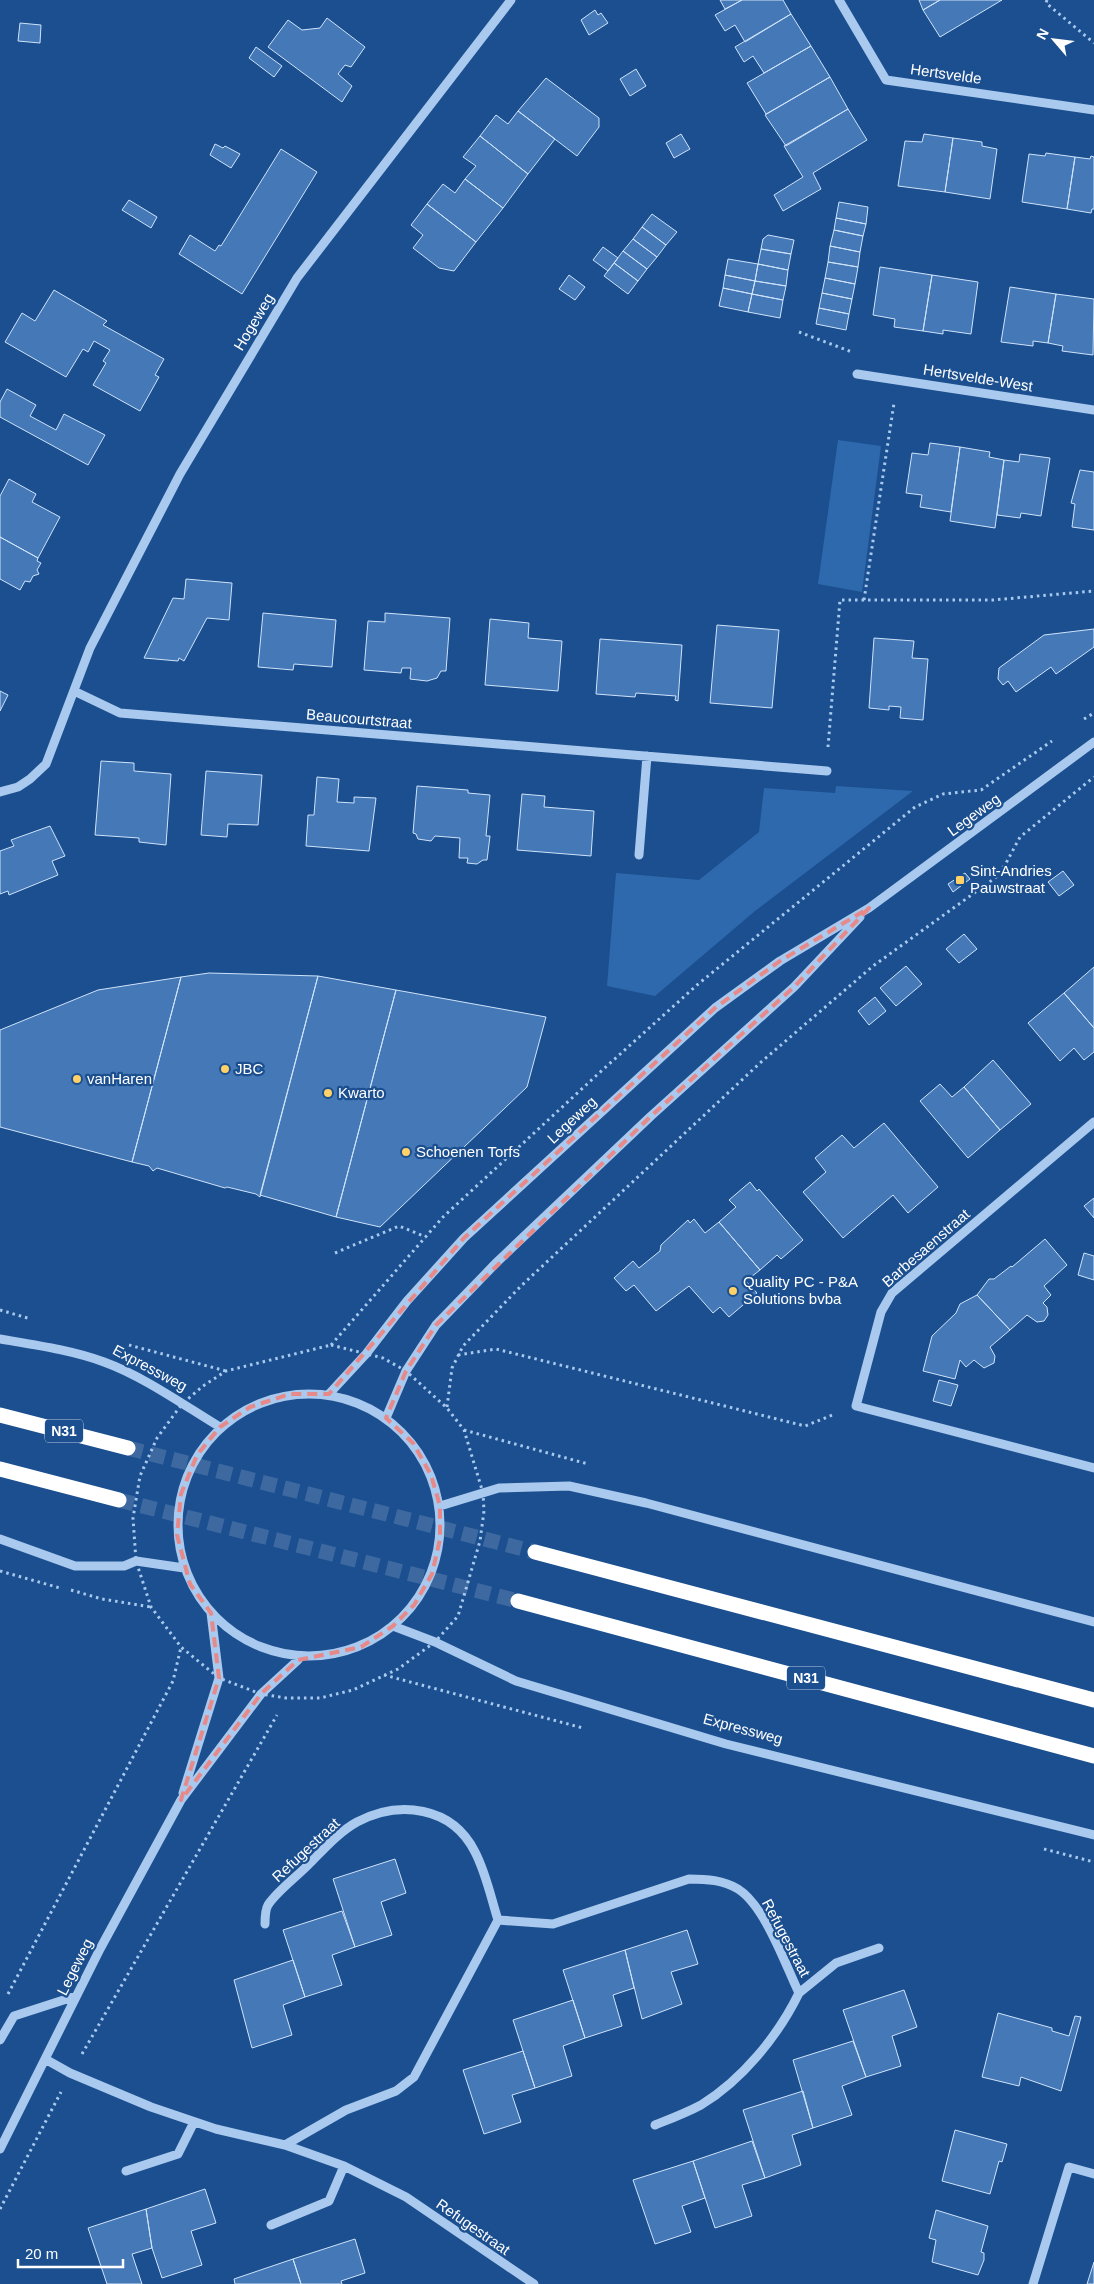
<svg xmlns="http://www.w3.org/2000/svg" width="1094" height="2284" viewBox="0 0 1094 2284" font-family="Arial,sans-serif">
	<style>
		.green { fill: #2e69ad }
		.building { fill: #4478b7; stroke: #cfe3fa }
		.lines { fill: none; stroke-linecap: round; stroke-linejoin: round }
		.highway-tunnel { stroke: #3d69a0; stroke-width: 15; stroke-dasharray: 15 8; stroke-linecap: butt }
		.path { stroke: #a9c9ee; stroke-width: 3; stroke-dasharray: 2.5 4; stroke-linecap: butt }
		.minor { stroke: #a9c9ee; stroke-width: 9 }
		.highway { stroke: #fff; stroke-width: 15 }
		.marked { fill: none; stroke: #e88989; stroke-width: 4; stroke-dasharray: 10 6; stroke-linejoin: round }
		.poi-dot { fill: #ffd166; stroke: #1b4f8f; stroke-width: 2 }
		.labels { text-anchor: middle; stroke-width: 4.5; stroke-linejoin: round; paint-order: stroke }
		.shield { fill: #1b4f8f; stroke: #bbcadd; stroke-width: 1 }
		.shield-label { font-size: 14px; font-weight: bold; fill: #fff }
		.street-label { font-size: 15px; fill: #fff; stroke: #1b4f8f }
		.poi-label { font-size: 15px; fill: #fff; stroke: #1b4f8f; text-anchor: start }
	</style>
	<rect width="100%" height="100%" fill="#1b4f8f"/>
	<path class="green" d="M838 440 881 446 862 592 818 584Z
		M836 786 913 791 755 911 655 996 607 986 616 873 699 880 759 832 764 788 835 793Z"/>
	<path class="building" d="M720 0H742L725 9Z
		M742 0H783L791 14 745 42 735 25 725 31 715 15Z
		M919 0H940L923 10Z
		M940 0H1002L940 37 923 10Z
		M595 10 598 15 601 13 608 23 589 35 581 20Z
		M791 14 811 46 764 73 753 56 744 62 735 47Z
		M327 18 365 47 351 67 345 65 338 74 352 86 342 102 268 47 288 20 302 30 320 28Z
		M20 23 41 25 40 43 18 41Z
		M811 46 830 77 766 114 747 83Z
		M256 47 282 66 274 77 249 58Z
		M636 69 646 86 630 96 620 79Z
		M830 77 848 109 786 146 765 115Z
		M546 78 599 118V127L577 156 518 111Z
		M848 109 867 140 813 173 821 189 783 211 774 195 803 177 784 146Z
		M518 111 555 139 528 174 480 136 496 115 508 124Z
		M681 134 690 149 674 158 666 143Z
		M924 134 953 138 945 192 898 186 905 141 922 142Z
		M480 136 528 174 503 208 465 179 476 166 463 157Z
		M953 138 982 142V146L997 149 990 199 945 192Z
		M215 144 223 148 225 146 240 154 231 168 210 155Z
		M281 149 317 172 242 294 179 254 190 235 215 251 219 245 221 246Z
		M1046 153 1075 157 1067 209 1022 202 1029 154 1045 156Z
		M1091 156 1094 157V209H1092L1091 213 1067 209 1075 157 1090 159Z
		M465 179 503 208 476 242 427 204 443 184 455 193Z
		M129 200 157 217 151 228 122 210Z
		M839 202 868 207 866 224 836 218Z
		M427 204 476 242 454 271 439 268 413 248 423 235 411 225Z
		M652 214 677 232 666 245 642 227Z
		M836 218 866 224 863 236 834 230Z
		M642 227 666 245 657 257 633 239Z
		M834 230 863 236 860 252 830 246Z
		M768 235 794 240 791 254 761 249 763 239Z
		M633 239 657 257 647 269 623 251Z
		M830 246 860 252 858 267 828 262Z
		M603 247 618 258 608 271 593 260Z
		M761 249 791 254 788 270 758 264Z
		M623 251 647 269 638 281 614 263Z
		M728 259 758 264 755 281 725 275Z
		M828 262 858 267 855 284 825 278Z
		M614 263 638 281 628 294 604 276Z
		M758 264 788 270 786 286 755 281Z
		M880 267 932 275 923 331 894 327 895 319 873 315Z
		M569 275 585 287 575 300 559 289Z
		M725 275 755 281 752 294 723 288Z
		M932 275 978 282 971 334 943 330V334L923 331Z
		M825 278 855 284 852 299 822 293Z
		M755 281 786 286 783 300 752 294Z
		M1010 287 1056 294 1048 343 1033 341V346L1001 342Z
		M723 288 752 294 748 312 719 306Z
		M54 290 107 321 103 325 164 359 155 375 159 377 140 411 93 385 106 363 103 361 110 350 94 341 88 352 83 349 66 377 5 342 22 313 35 321Z
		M822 293 852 299 849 314 819 308Z
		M752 294 783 300 780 318 748 312Z
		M1056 294 1094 299 1093 355 1062 351 1063 346 1048 343Z
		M819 308 849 314 846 330 816 324Z
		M7 389 36 405 30 416 56 430 64 414 105 435 88 465 0 417V402Z
		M930 443 960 447 951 512 920 507 922 495 906 493 912 453 928 455Z
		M960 447 990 452 989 457 1004 460 995 528 950 521Z
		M1020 454 1050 458 1041 516 1021 513 1020 518 997 515 1004 460 1019 462Z
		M1080 470 1094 472V530L1072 527 1075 504 1071 503Z
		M9 479 36 494 32 502 60 517 38 558 0 537V496Z
		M0 537 38 558 37 561 41 563 37 570 39 574 33 576 30 582 25 581 20 590 0 579Z
		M186 579 232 583 229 620 207 618 184 661 179 658 178 661 144 658 173 598 184 599Z
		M263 613 336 620 332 667 294 664 293 670 258 667Z
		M385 613 450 618 446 671H441L437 678 427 681 410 679 411 668H402L401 673 364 670 368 621 385 622Z
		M490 619 529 623 528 638 562 641 558 691 485 685Z
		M717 625 779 630 772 708 710 703Z
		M1094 629V647L1056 674 1051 667 1016 692 1008 681 1003 685 998 679 999 668 1044 635Z
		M874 638 914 641 912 658 928 659 923 720 900 718 901 707 889 706V710L869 708Z
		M600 639 682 645 678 701 675 700 676 696 636 693 635 697 596 694Z
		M0 691 8 695 0 711Z
		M101 761 134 763V771L171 774 166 845 139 842V838L95 835Z
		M206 771 262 775 258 825 228 824 227 837 201 835Z
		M317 777 339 779 337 802 354 803V797L376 798 369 851 306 846 308 815H314Z
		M417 786 468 790V793L490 795 486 836H490L487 860H483L477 864 467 863 468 858H459L460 838 435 836 431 841 418 839 416 834 413 833Z
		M522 794 545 796 544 807 594 811 591 856 517 850Z
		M50 826 65 856 52 861 58 875 9 895 8 891 0 894V851L14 846 11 840Z
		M1063 871 1074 885 1059 896 1048 882Z
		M965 873 970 879 953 892 948 884Z
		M964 934 977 949 959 963 946 949Z
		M906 966 922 984 896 1006 880 988Z
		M1094 967V1028L1064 993Z
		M209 973 318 976 260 1197 256 1194 227 1187 225 1188 157 1168 153 1171 149 1166 132 1162 181 977Z
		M318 976 396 990 336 1217 260 1195Z
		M181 977 132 1162 0 1127V1030L98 990Z
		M396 990 546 1017 527 1087 380 1227 336 1217Z
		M1064 993 1094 1028V1052L1084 1060 1074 1048 1060 1061 1028 1023Z
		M875 997 886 1011 869 1025 858 1011Z
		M993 1060 1031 1104 1000 1130 964 1087Z
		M940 1084 952 1097 964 1087 1000 1130 968 1158 920 1101Z
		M884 1123 938 1187 908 1213 893 1195 843 1238 803 1192 826 1172 815 1158 842 1135 854 1148Z
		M750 1182 757 1191 759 1189 803 1240 781 1259 777 1255 760 1270 719 1222 736 1207 729 1200Z
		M1094 1198V1218L1084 1206Z
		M694 1219 705 1233 719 1222 760 1270 746 1281 757 1293 729 1317 720 1307 713 1313 689 1286 656 1311 634 1285 626 1291 614 1278 633 1261 639 1268 660 1251 661 1245 688 1220 690 1223Z
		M1045 1239 1067 1265 1044 1286 1051 1295 1043 1303 1047 1307 1048 1315 1044 1321 1037 1322 1027 1315 1010 1330 977 1295 989 1279H994L1011 1266 1012 1267Z
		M1084 1253 1094 1256V1280L1078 1275Z
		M977 1295 1010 1330 990 1347 995 1356 994 1363 984 1368 974 1360 966 1367 960 1360 955 1379 923 1371 932 1336 956 1313 960 1304Z
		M939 1380 958 1385 951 1406 933 1401Z
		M395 1859 406 1893 381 1902 392 1935 355 1947 333 1879Z
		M342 1911 355 1947 332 1955 342 1985 305 1997 283 1930Z
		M687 1930 698 1964 671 1972 682 2004 642 2019 625 1950Z
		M625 1950 634 1988 613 1995 622 2026 585 2038 563 1970Z
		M293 1960 305 1997 283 2005 292 2035 252 2048 234 1980Z
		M904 1990 917 2027 892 2036 901 2066 866 2077 843 2010Z
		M573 2000 585 2038 563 2046 572 2076 535 2088 513 2020Z
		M998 2013 1052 2028V2031L1069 2036 1075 2016 1081 2017 1061 2091 1021 2077 1019 2086 982 2077Z
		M853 2041 866 2077 842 2086 852 2115 813 2128 793 2060Z
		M523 2051 535 2088 512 2095 521 2122 484 2134 463 2070Z
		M803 2091 813 2128 792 2135 801 2165 765 2178 743 2110Z
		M955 2130 1007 2144 1002 2162 999 2161 990 2194 942 2181Z
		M752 2141 765 2178 742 2185 752 2216 715 2228 693 2161Z
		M693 2161 705 2198 682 2206 691 2232 655 2244 633 2180Z
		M205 2189 216 2223 191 2231 202 2265 162 2278 152 2248 146 2209Z
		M146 2209 152 2248 132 2254 142 2284H107L88 2228Z
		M936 2210 988 2226 981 2252 984 2253V2260L978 2275 932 2262 936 2240 929 2238Z
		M355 2239 365 2273 341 2281 342 2284H301L293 2259Z
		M293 2259 301 2284H235L234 2279Z
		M1094 2262V2284H1087Z"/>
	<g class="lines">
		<path class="highway-tunnel" d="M128 1448 535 1552
			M119 1500 518 1601"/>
		<path class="path" d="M1047 0 1046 3 1094 43
			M799 332 852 352
			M864 600 894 403
			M1084 719 1094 713
			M828 747 840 600H993L1094 591
			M335 1253 399 1226 426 1237
			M0 1310 31 1319
			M129 1345 226 1371
			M331 1345 383 1358 406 1371 447 1408 464 1430 483 1493 484 1511 480 1541 458 1616 435 1642 398 1669 353 1690 320 1698H286L261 1694 219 1678 181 1647 151 1607 136 1561 133 1518 140 1476 157 1438 182 1404 203 1386 226 1371Z
			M331 1345 443 1217 598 1074 697 985 915 807 943 794 981 790 1052 741
			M458 1355 496 1349 805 1426 835 1414
			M447 1407 452 1368 463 1346 521 1286 760 1063 873 966 995 878 1005 865 1020 837 1094 777
			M464 1430 588 1464
			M0 1571 60 1588
			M71 1590 102 1599 151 1607
			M384 1675 583 1728
			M1044 1849 1094 1862
			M8 1994 173 1681 181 1647
			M82 2054 277 1715
			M0 2209 61 2092"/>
		<path class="minor" d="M839 0 886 80 1094 110
			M857 374 1094 410
			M74 691 120 713 827 771
			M0 792 18 787 30 779 46 764 90 648 180 474 297 278 511 0
			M639 855 647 756
			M1094 1122 892 1293 881 1312 856 1406 1094 1468
			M0 1339C35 1345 71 1350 104 1362 143 1376 185 1406 220 1427
			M178 1525a131 131 0 1 1 262 0a131 131 0 1 1-262 0Z
			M329 1394 366 1354 407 1301 464 1238 715 1008 780 961 869 908 1094 742
			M386 1418 406 1371 436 1325 497 1262 651 1116 794 987 860 917
			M440 1506 499 1488 569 1486 646 1503 1094 1622
			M0 1539 75 1566H124L136 1561 184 1568
			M393 1626 435 1642 516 1681 726 1744 1094 1835
			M183 1793 219 1678 211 1613
			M498 1920 553 1924 689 1879C707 1879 723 1880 738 1889 765 1906 785 1964 799 1993 778 2036 742 2080 701 2105 686 2113 670 2119 655 2125
			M265 1924C265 1918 265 1910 268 1905 277 1891 299 1875 311 1862 325 1848 339 1832 357 1822 399 1800 452 1806 475 1852 486 1873 491 1898 498 1920L414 2077 396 2091 346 2110 285 2145
			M799 1993 836 1963 879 1948
			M0 2040 14 2016 76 1996
			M45 2059 70 2073 151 2107 216 2129 285 2145 344 2166 406 2197 534 2284
			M0 2149 100 1949 181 1800 261 1694 298 1660
			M126 2171 178 2154 194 2122
			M271 2225 329 2201 344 2166
			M1033 2284 1069 2167 1094 2174"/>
		<path class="highway" d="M0 1415 128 1448
			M0 1469 119 1500
			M535 1552 1094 1700
			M518 1601 1094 1756"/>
	</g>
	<path class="marked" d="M869 908 794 987 651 1116 436 1325 406 1371 386 1418 413 1443 431 1475 440 1506V1539L432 1574 414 1605 393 1626 361 1647 298 1660 261 1694 181 1800 219 1678 211 1613 190 1584 177 1535 181 1494 197 1455 220 1427 250 1407 290 1394H329L464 1238 715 1008 780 961Z"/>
	<g class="poi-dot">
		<rect x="955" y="875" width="10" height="10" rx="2.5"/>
		<circle cx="225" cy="1069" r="5"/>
		<circle cx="77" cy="1079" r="5"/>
		<circle cx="328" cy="1093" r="5"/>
		<circle cx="406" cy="1152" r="5"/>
		<circle cx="733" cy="1291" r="5"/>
	</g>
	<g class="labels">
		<g class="shield">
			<rect x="45" y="1419.5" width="38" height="23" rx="4"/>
			<rect x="787" y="1666.5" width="38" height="23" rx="4"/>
		</g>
		<g class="shield-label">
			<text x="64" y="1436">N31</text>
			<text x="806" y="1683">N31</text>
		</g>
		<g class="street-label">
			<text transform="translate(946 74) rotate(8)" y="5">Hertsvelde</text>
			<text transform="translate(254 322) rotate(-59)" y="5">Hogeweg</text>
			<text transform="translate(978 378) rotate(9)" y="5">Hertsvelde-West</text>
			<text transform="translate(359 719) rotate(5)" y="5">Beaucourtstraat</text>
			<text transform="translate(974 815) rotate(-36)" y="5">Legeweg</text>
			<text transform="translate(572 1120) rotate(-43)" y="5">Legeweg</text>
			<text transform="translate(926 1248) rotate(-41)" y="5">Barbesaenstraat</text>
			<text transform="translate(150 1368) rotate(28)" y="5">Expressweg</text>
			<text transform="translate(743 1729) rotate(15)" y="5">Expressweg</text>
			<text transform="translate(306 1850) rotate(-43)" y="5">Refugestraat</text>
			<text transform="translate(786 1938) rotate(62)" y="5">Refugestraat</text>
			<text transform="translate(75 1967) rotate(-63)" y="5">Legeweg</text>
			<text transform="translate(473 2227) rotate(35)" y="5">Refugestraat</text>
		</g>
		<g class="poi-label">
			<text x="970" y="876">Sint-Andries<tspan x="970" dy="17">Pauwstraat</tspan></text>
			<text x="235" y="1074">JBC</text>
			<text x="87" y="1084">vanHaren</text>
			<text x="338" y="1098">Kwarto</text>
			<text x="416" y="1157">Schoenen Torfs</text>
			<text x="743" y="1287">Quality PC - P&amp;A<tspan x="743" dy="17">Solutions bvba</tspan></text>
		</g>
	</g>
	<g transform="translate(1054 40) rotate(298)" stroke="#1b4f8f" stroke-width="4" paint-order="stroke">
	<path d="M0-4L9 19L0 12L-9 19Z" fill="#ffffff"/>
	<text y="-8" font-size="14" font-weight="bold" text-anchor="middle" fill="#ffffff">N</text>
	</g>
	<path d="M18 2259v8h105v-8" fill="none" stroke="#ffffff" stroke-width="2.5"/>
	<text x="25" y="2259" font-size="15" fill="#ffffff" stroke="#1b4f8f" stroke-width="4" paint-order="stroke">20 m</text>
</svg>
